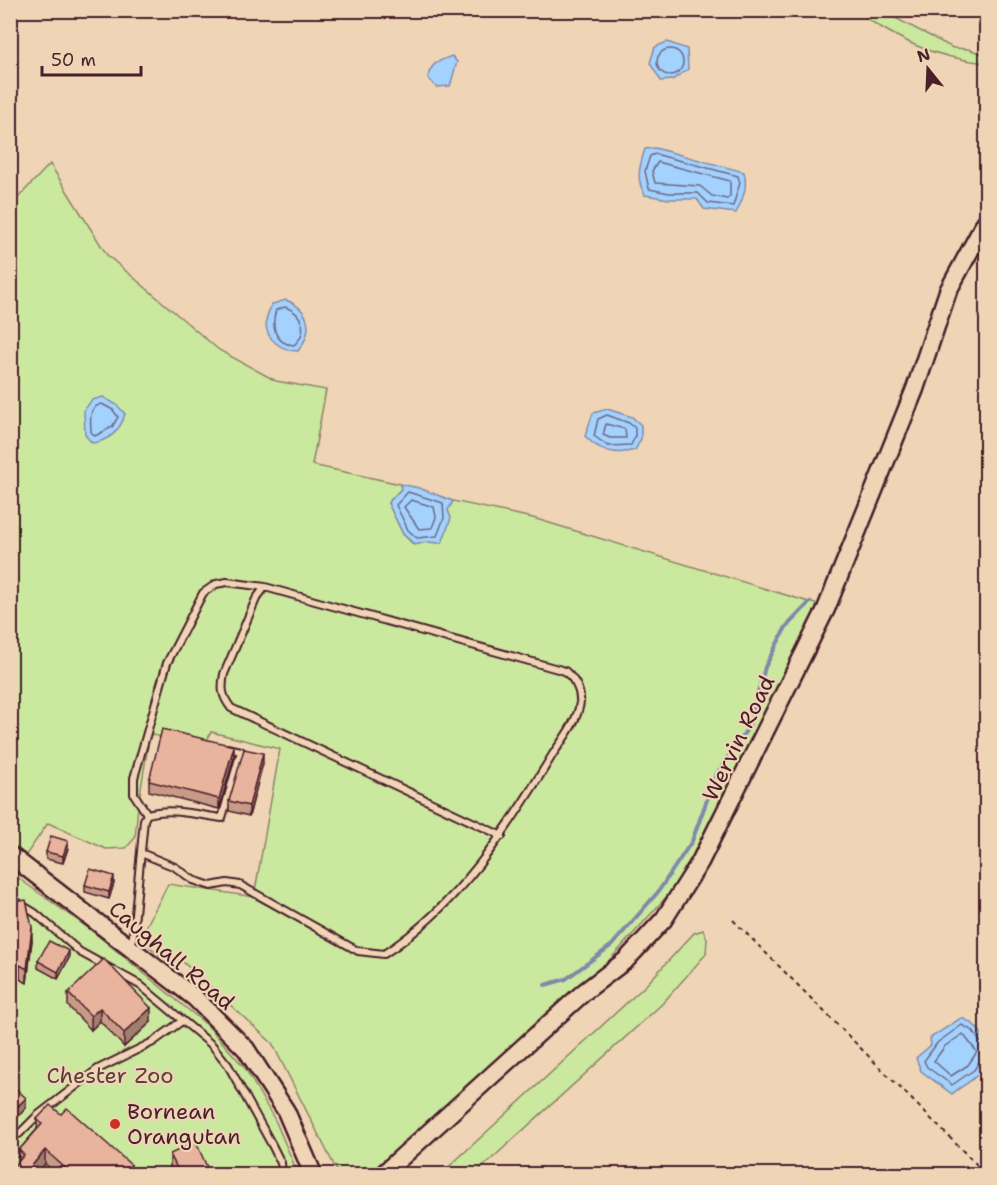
<svg xmlns="http://www.w3.org/2000/svg" width="997" height="1185" viewBox="0 0 997 1185" font-family="'Shantell Sans',sans-serif">
	<style>
		.green { fill: #cbe89f; stroke: #8a8465; stroke-width: 1.5 }
		.water { fill: #a3d2ff; stroke: #7f8aaa; stroke-width: 1.5 }
		.lines { fill: none; stroke-linecap: round; stroke-linejoin: round }
		.shore { stroke: #6e6780; stroke-width: 1.5 }
		.stream { stroke: #7f8aaa; stroke-width: 4 }
		.lane-casing { stroke: #4a1f2b; stroke-width: 10 }
		.secondary-casing { stroke: #4a1f2b; stroke-width: 21 }
		.path { stroke: #4a1f2b; stroke-width: 2; stroke-dasharray: 4.5 4.5; stroke-linecap: butt }
		.lane { stroke: #efd5b6; stroke-width: 6 }
		.secondary { stroke: #efd5b6; stroke-width: 16 }
		.wall { fill: #c89b87; stroke: #4a1f2b; stroke-width: 1.5 }
		.shaded-wall { fill: #a27e6e; stroke: #4a1f2b; stroke-width: 1.5 }
		.building { fill: #e8b49d; stroke: #4a1f2b; stroke-width: 1.5 }
		.poi-dot { fill: #c8321e; stroke: #efd5b6; stroke-width: 2 }
		.labels { text-anchor: middle; stroke-width: 4.5; stroke-linejoin: round; paint-order: stroke }
		.street-label { font-size: 22px; fill: #4a1f2b; stroke: #efd5b6 }
		.park-label { font-size: 22px; fill: #5d3d3c; stroke: #efd5b6 }
		.poi-label { font-size: 22px; fill: #4a1f2b; stroke: #efd5b6; text-anchor: start }
	</style>
	<rect width="100%" height="100%" fill="#efd5b6"/>
	<filter id="ink" filterUnits="userSpaceOnUse"><feTurbulence type="fractalNoise" baseFrequency=".0167" numOctaves="2"/><feDisplacementMap in="SourceGraphic" scale="12" xChannelSelector="R" yChannelSelector="G"/><feConvolveMatrix kernelMatrix="1 2 1 2 8 2 1 2 1" color-interpolation-filters="sRGB"/></filter>
	<g filter="url(#ink)">
		<path class="green" d="M855 11H882L953 48 968 49 986 55V63C931 57 901 41 855 11Z
			M50 164 107 255 219 350 276 381 326 390 312 465 400 484 401 489 388 503 403 534 414 545 426 542 442 543 448 510 453 501 533 518 822 606 703 856 588 984 371 1172 337 1171 272 1043 183 962 160 956 149 946 144 931 168 884 254 897 280 749 211 732 203 749 150 734 138 806 135 838 126 848 106 849 48 823 26 855 11 843V205Z
			M11 873 91 930 207 1025 245 1068 276 1122 295 1167 304 1166 310 1174H11Z
			M703 930 707 939 706 954 662 1004 475 1174H441L646 985 694 933Z"/>
		<path class="water" d="M667 42 687 49 688 69 672 80 661 81 650 63 655 47Z
			M452 56 457 62 450 86 436 87 428 78C430 63 439 61 452 56Z
			M655 148 744 172C748 187 743 199 736 213L704 209 697 199H669L645 195C635 179 640 165 645 149Z
			M286 300C311 310 314 331 298 351 283 351 265 340 266 322 266 316 270 309 272 304Z
			M103 397 117 405 125 414C120 431 109 441 92 443L85 435 84 410 92 400Z
			M607 409 632 417 641 425V439L635 450C615 456 599 451 585 436L593 413Z
			M400 484 419 488 453 501 448 510 451 518 442 543 426 542 415 545 403 534 388 503 401 489Z
			M961 1018C984 1025 996 1054 978 1074 971 1082 960 1087 952 1094L921 1071 916 1058 931 1045 930 1038Z"/>
		<g class="lines">
			<path class="shore" d="M657 62a13 13 0 1 1 26 0a13 13 0 1 1-26 0Z
				M655 154 738 176 740 183 733 206 708 203 698 193H669L649 189 645 171 650 156Z
				M658 162 730 181V196L727 199 712 196 700 186 655 183 652 171Z
				M285 307C303 313 309 332 294 345 274 344 271 325 276 310Z
				M102 404 113 410 118 417 112 427 95 436 91 432C91 420 87 407 102 404Z
				M607 415 629 423 635 428V437L631 445 608 446 594 436 598 419Z
				M606 424 625 429 626 438H610L603 435Z
				M408 492 443 503 444 518 437 536 417 538 408 530 396 505Z
				M411 500 434 507 436 517 432 528 419 529 404 507Z
				M963 1034 977 1052 968 1065 951 1076 934 1061 945 1046Z
				M986 1044 980 1042 973 1031 962 1025 938 1042 924 1061 927 1067 952 1085 974 1070 981 1059 986 1058"/>
			<path class="stream" d="M545 985 566 979 612 945 658 892 692 841 716 775 749 726 765 667 786 627 810 602"/>
			<defs>
				<path id="lane" d="M265 587 256 599 224 674C221 689 222 696 231 708L502 836
					M141 853 175 867 193 880 211 886 227 883 240 885 358 951 384 954C458 906 508 829 553 754 563 739 578 721 580 702 581 689 574 679 565 671L265 587 227 582 216 584 203 593 167 663 134 778V794L147 814
					M10 901 17 902 35 913 80 952 140 985 212 1045 228 1065 272 1145 281 1163 282 1174
					M132 945 144 820 147 814C172 807 197 815 222 818L241 751 228 748
					M19 1134 37 1116 98 1069 153 1042 182 1021"/>
				<path id="secondary" d="M10 855 195 998 246 1049 286 1111 313 1174
					M383 1174 584 992 626 960 664 919 700 862 826 609 915 389 948 291 986 221"/>
			</defs>
			<use href="#lane" class="lane-casing"/>
			<use href="#secondary" class="secondary-casing"/>
			<path class="path" d="M733 920 986 1174
				M10 1164 20 1154"/>
			<use href="#lane" class="lane"/>
			<use href="#secondary" class="secondary"/>
		</g>
		<path class="wall" d="M234 757 219 809 149 791V781Z
			M263 763 249 816 229 811V801Z
			M68 848 63 863 46 859V852Z
			M114 883 109 899 85 892V885Z
			M10 903 32 940 27 983 20 979 10 988Z
			M69 958 58 979 38 968V961Z
			M68 993 151 1022 124 1047 100 1021 91 1030 68 1006Z
			M10 1083 26 1108 12 1123 10 1121Z
			M37 1119 131 1174H57L45 1164 36 1174 19 1161V1150L37 1129Z
			M170 1154 210 1174H173L170 1168Z"/>
		<path class="shaded-wall" d="M234 746V757L219 809V799Z
			M263 753V763L249 816V806Z
			M68 841V848L63 863V856Z
			M114 876V883L109 899V892Z
			M32 927V940L27 983V969Z
			M69 951V958L58 979V972Z
			M20 965V979L10 988V974Z
			M100 1008V1021L91 1030V1016Z
			M151 1008V1022L124 1047V1033Z
			M26 1098V1108L12 1123V1112Z
			M45 1150V1164L35 1174 30 1168Z
			M131 1165V1174H122Z"/>
		<path class="building" d="M162 729 234 746 219 799 149 781Z
			M244 749 263 753 249 806 229 801Z
			M51 836 68 841 63 856 46 852Z
			M90 869 114 876 109 892 85 885Z
			M26 900 32 927 27 969 20 965 10 974V903Z
			M49 941 69 951 58 972 38 961Z
			M104 959 151 1008 124 1033 100 1008 91 1016 68 993Z
			M10 1083 26 1098 12 1112 10 1111Z
			M50 1105 61 1114 67 1108 131 1165 122 1174H72L45 1150 30 1168 37 1174H10V1171L24 1155 19 1150 42 1124 37 1119Z
			M196 1142 210 1174H180L170 1154Z"/>
	</g>
	<circle class="poi-dot" cx="115" cy="1124" r="6"/>
	<g class="labels">
		<g class="street-label">
			<text transform="translate(738 738) rotate(-64)" y="8">Wervin Road</text>
			<text transform="translate(172 955) rotate(40)" y="8">Caughall Road</text>
		</g>
		<g class="park-label">
			<text x="110" y="1083">Chester Zoo</text>
		</g>
		<g class="poi-label">
			<text x="127" y="1119">Bornean<tspan x="127" dy="25">Orangutan</tspan></text>
		</g>
	</g>
	<rect width="997" height="1185" fill="none" stroke="#efd5b6" stroke-width="36"/>
	<rect x="18" y="18" width="961" height="1149" fill="none" stroke="#4a1f2b" stroke-width="2" filter="url(#ink)"/>
	<g transform="translate(928 69) rotate(342)" stroke="#efd5b6" stroke-width="4.5" paint-order="stroke">
	<path d="M0-4.5L10 22L0 15L-10 22Z" fill="#4a1f2b"/>
	<text y="-9" font-size="16" font-weight="bold" text-anchor="middle" fill="#4a1f2b">N</text>
	</g>
	<path d="M42 66v9h99v-9" fill="none" stroke="#4a1f2b" stroke-width="3"/>
	<text x="51" y="66" font-size="18" fill="#4a1f2b" stroke="#efd5b6" stroke-width="4.5" paint-order="stroke">50 m</text>
</svg>
